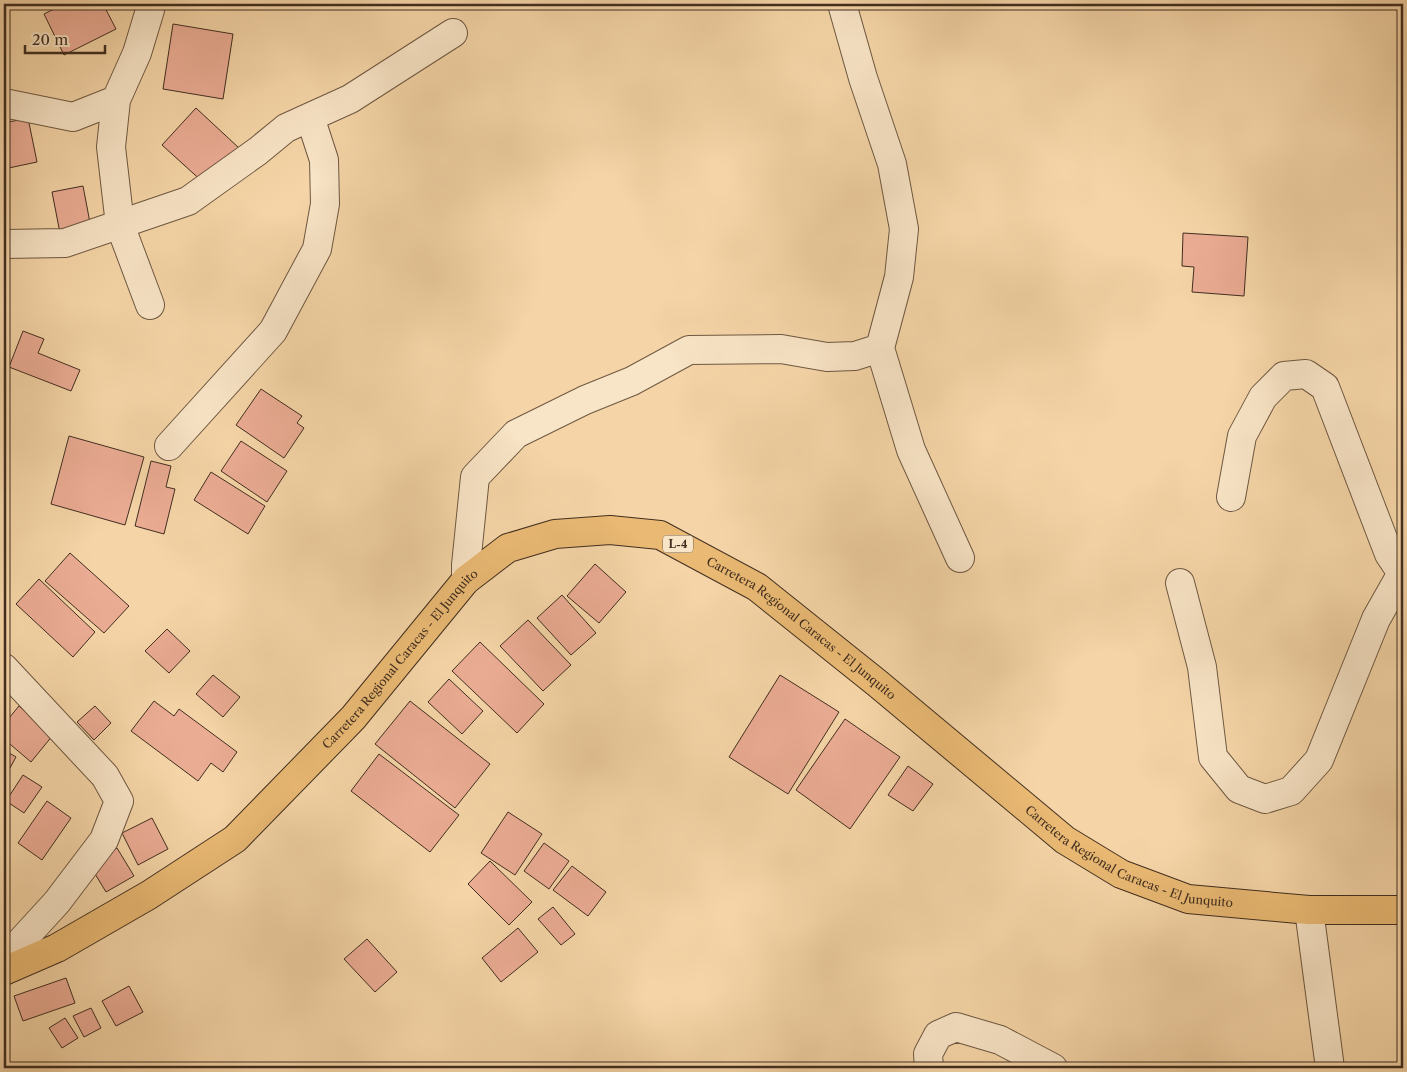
<svg xmlns="http://www.w3.org/2000/svg" width="1407" height="1072" viewBox="0 0 1407 1072" font-family="'Libre Caslon Text',serif">
	<style>
		.building { fill: #ebac94; stroke: #412e20 }
		.lines { fill: none; stroke-linecap: round; stroke-linejoin: round }
		.minor-casing { stroke: #6e5842; stroke-width: 30 }
		.major-casing { stroke: #412e20; stroke-width: 30 }
		.minor { stroke: #f8e4c6; stroke-width: 28 }
		.major { stroke: #eaba74; stroke-width: 28 }
		.labels { text-anchor: middle; stroke-width: 5; stroke-linejoin: round; paint-order: stroke }
		.shield { fill: #f8e4c6; stroke: #786552; stroke-width: 1 }
		.shield-label { font-size: 11px; font-weight: bold; fill: #412e20 }
		.street-label { font-size: 12px; fill: #412e20; stroke: #f8e4c6 }
	</style>
	<rect width="100%" height="100%" fill="#f5d5a7"/>
	<filter id="stains"><feTurbulence type="fractalNoise" baseFrequency=".004" numOctaves="4"/><feColorMatrix values="0 0 0 0 .2 0 0 0 0 .09 0 0 0 0 .02 0 0 0 .5 -.17"/></filter>
	<radialGradient id="worn" r=".72"><stop offset=".6" stop-color="#630" stop-opacity="0"/><stop offset="1" stop-color="#630" stop-opacity=".3"/></radialGradient>
	<path class="building" d="M64 4H103L116 29 64 55 44 14Z
		M173 24 233 34 223 99 163 89Z
		M196 108 239 148 205 184 162 145Z
		M28 118 37 162 4 169V123Z
		M83 186 91 228 60 233 52 192Z
		M1183 233 1248 237 1244 296 1192 292 1194 267 1182 266Z
		M23 331 44 339 38 353 80 370 71 391 9 367Z
		M261 389 302 416 297 423 304 428 284 458 236 425Z
		M69 436 144 457 125 525 51 504Z
		M241 441 287 471 267 502 221 471Z
		M151 461 171 466 166 487 175 489 164 534 135 526Z
		M211 472 265 506 248 534 194 500Z
		M70 553 129 606 104 633 45 581Z
		M595 564 626 592 599 623 567 596Z
		M39 579 95 632 73 657 16 604Z
		M562 595 596 633 571 655 537 618Z
		M528 620 571 665 543 691 500 646Z
		M167 629 190 651 169 673 145 651Z
		M480 642 544 704 517 733 452 671Z
		M213 675 240 697 223 717 196 694Z
		M780 675 839 712 788 794 729 757Z
		M449 679 483 711 462 734 428 702Z
		M154 701 174 716 179 709 237 752 223 772 211 763 198 781 131 731Z
		M410 701 490 764 455 808 375 744Z
		M19 706 53 735 31 762 4 739V724Z
		M95 706 111 723 94 740 77 722Z
		M845 719 900 757 850 829 796 790Z
		M4 750 16 757 4 779Z
		M379 754 459 815 430 852 351 791Z
		M908 766 933 784 913 811 888 795Z
		M23 775 42 787 24 813 6 801Z
		M47 801 71 818 42 860 18 843Z
		M508 812 542 834 515 875 481 853Z
		M152 818 168 849 138 865 122 833Z
		M544 843 569 861 549 889 524 871Z
		M117 848 134 876 106 892 89 864Z
		M490 861 532 902 509 925 468 884Z
		M572 866 606 892 588 916 553 890Z
		M553 907 575 934 561 945 538 919Z
		M518 928 538 952 501 982 482 958Z
		M367 939 397 972 375 992 344 959Z
		M66 978 75 1003 23 1021 14 996Z
		M129 986 143 1012 116 1026 102 1001Z
		M91 1008 101 1028 84 1037 73 1016Z
		M65 1018 78 1038 62 1048 49 1028Z"/>
	<g class="lines">
		<defs>
			<path id="minor" d="M842 4 863 78 892 164 904 229 899 277 880 348 911 450 960 558
				M4 103 73 117 116 100
				M4 244 65 243 188 201 258 151 286 128 350 99 453 33
				M150 305 120 225 111 147 116 100 137 53 150 10 151 4
				M169 446 273 331 317 249 325 204 324 160 310 117
				M1231 497 1242 436 1263 397 1284 376 1306 374 1325 387 1389 554 1403 575
				M466 580V565L475 477 516 434 585 400 632 381 689 350 781 349 827 357 855 356 880 348
				M1180 583 1202 667 1213 757 1239 789 1265 799 1291 791 1319 760 1376 619 1402 573
				M4 668 105 776 119 801 104 840 57 902 4 960
				M1309 910 1330 1068
				M929 1068 928 1054 938 1035 956 1027 1000 1040 1053 1068"/>
			<g id="major">
				<path id="s1" d="M4 971 57 948 149 895 235 839 353 718 466 580 508 548 555 534 610 530 660 535 757 587 877 683 1065 840 1121 874 1188 899 1309 910H1403"/>
			</g>
		</defs>
		<use href="#minor" class="minor-casing"/>
		<use href="#major" class="major-casing"/>
		<use href="#minor" class="minor"/>
		<use href="#major" class="major"/>
	</g>
	<g class="labels">
		<rect class="shield" x="663" y="535.5" width="30" height="17" rx="4"/>
		<g class="shield-label">
			<text x="678" y="548">L-4</text>
		</g>
		<g class="street-label">
			<text dy="4" stroke="none"><textPath href="#s1" startOffset="991">Carretera Regional Caracas - El Junquito</textPath></text>
			<text dy="4" stroke="none"><textPath href="#s1" startOffset="511">Carretera Regional Caracas - El Junquito</textPath></text>
			<text dy="4" stroke="none"><textPath href="#s1" startOffset="1396">Carretera Regional Caracas - El Junquito</textPath></text>
		</g>
	</g>
	<rect width="1407" height="1072" fill="none" stroke="#f5d5a7" stroke-width="20"/>
	<rect x="5" y="5" width="1397" height="1062" fill="none" stroke="#412e20" stroke-width="2.5"/>
	<rect x="10" y="10" width="1387" height="1052" fill="none" stroke="#412e20"/>
	<path d="M25 45v8h80v-8" fill="none" stroke="#412e20" stroke-width="2.5"/>
	<text x="32" y="45" font-size="15" fill="#412e20" stroke="#f8e4c6" stroke-width="4" paint-order="stroke">20 m</text>
	<rect width="100%" height="100%" filter="url(#stains)"/>
	<rect width="100%" height="100%" fill="url(#worn)"/>
</svg>
